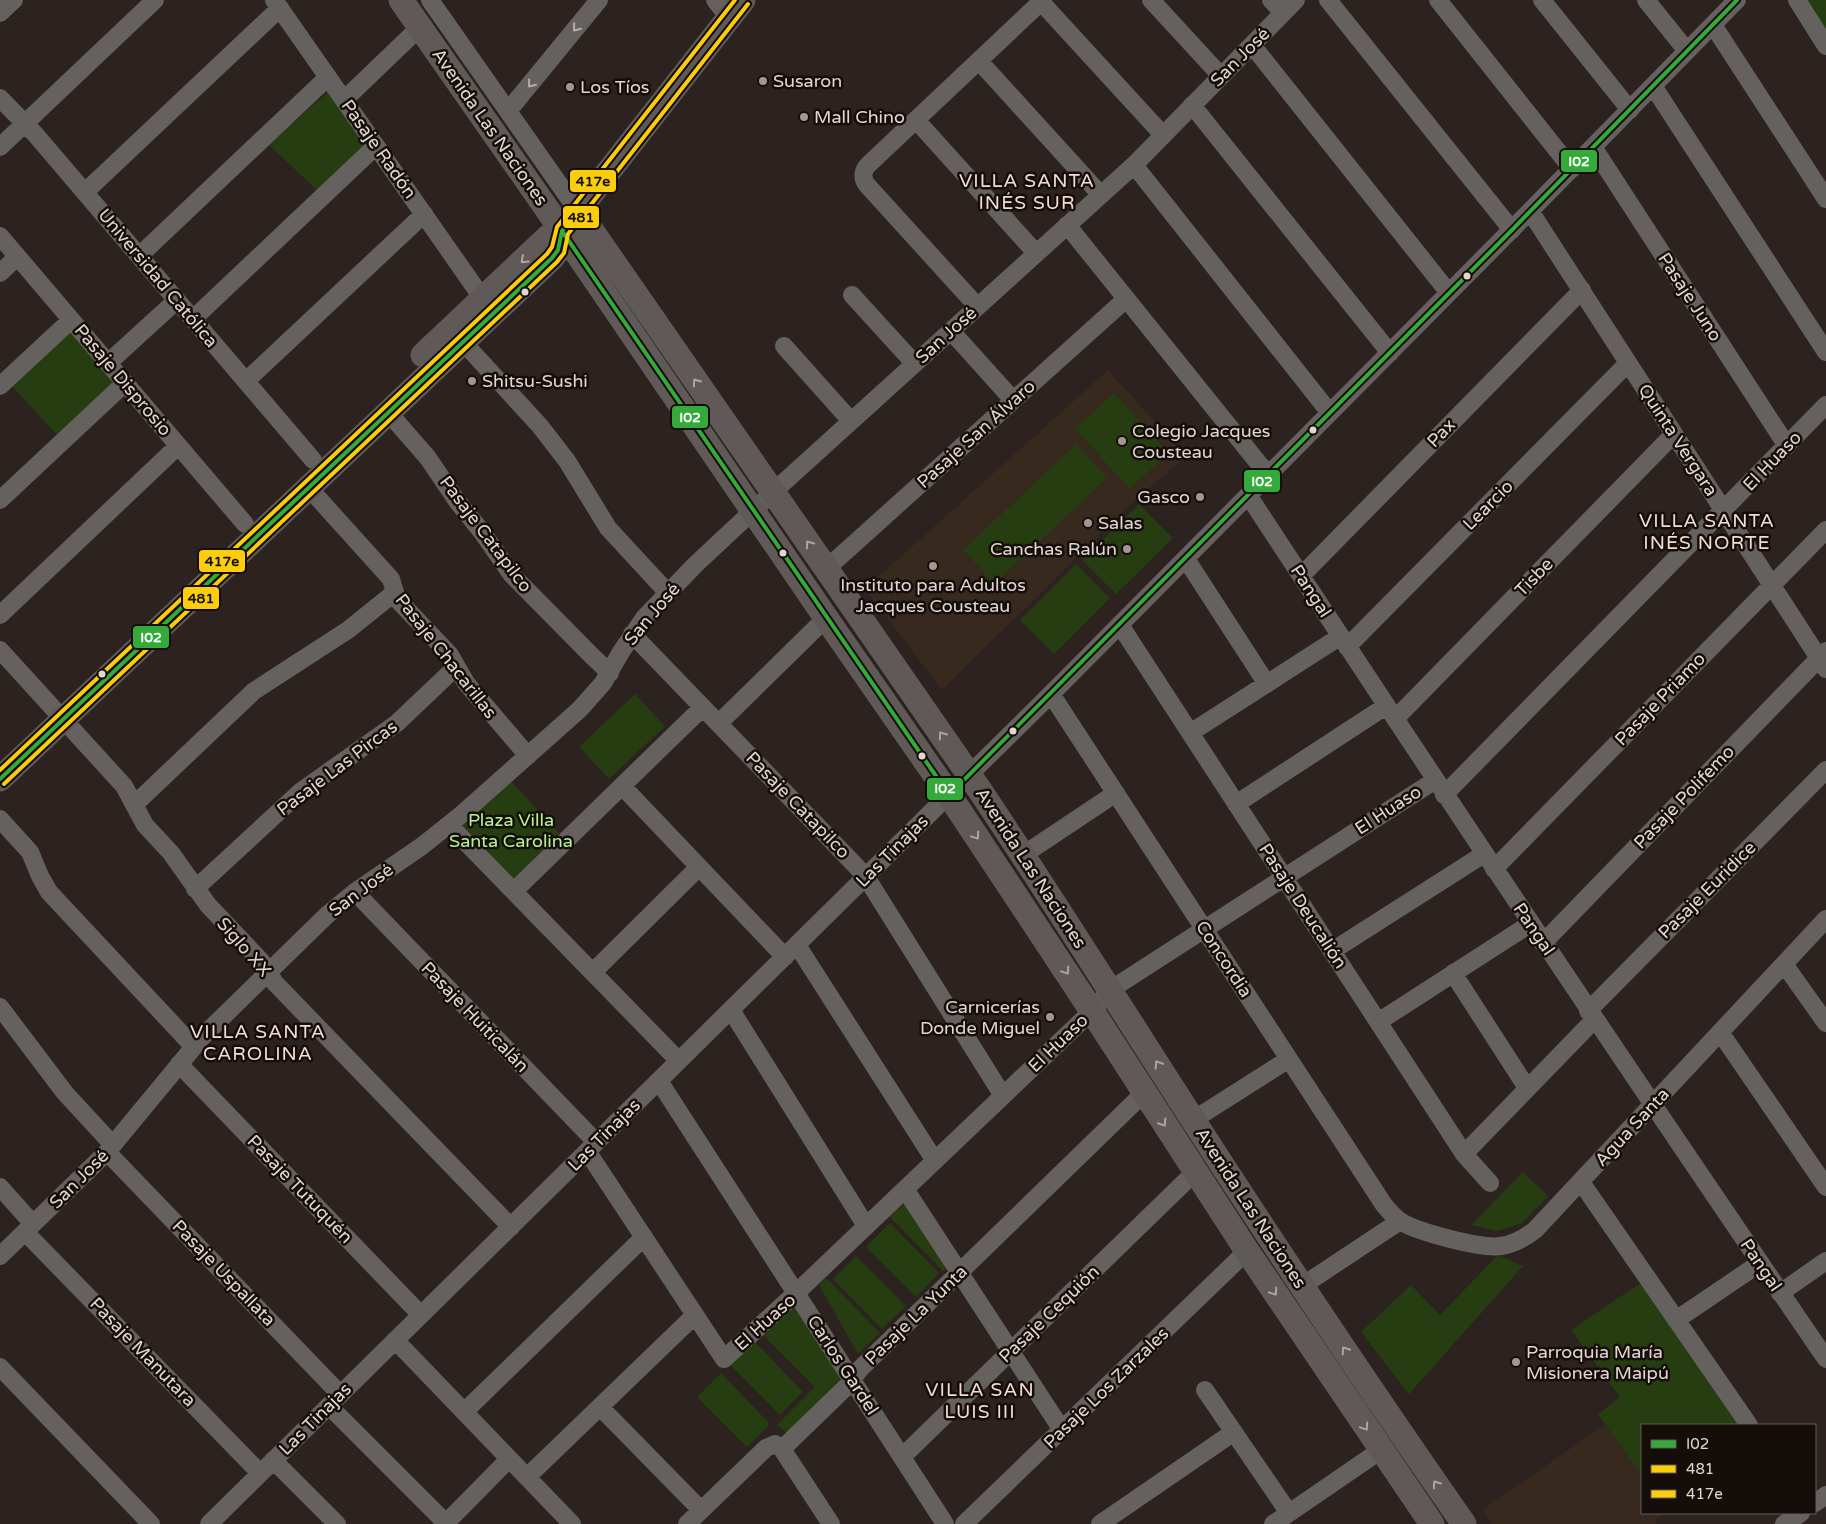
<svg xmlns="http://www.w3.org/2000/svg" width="1826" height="1524" viewBox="0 0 1826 1524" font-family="'Varela Round',sans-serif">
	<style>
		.education { fill: #37291e }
		.green { fill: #253d11 }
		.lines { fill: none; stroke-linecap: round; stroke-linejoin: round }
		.street { stroke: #65615f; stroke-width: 18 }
		.secondary { stroke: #5f5a57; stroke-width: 25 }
		.bus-1-casing { stroke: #150d0a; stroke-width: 8 }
		.bus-2-casing { stroke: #150d0a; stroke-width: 8 }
		.bus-3-casing { stroke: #150d0a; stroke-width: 8 }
		.bus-1 { stroke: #33aa39; stroke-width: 4 }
		.bus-2 { stroke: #fccd0d; stroke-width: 4 }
		.bus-3 { stroke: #fccd0d; stroke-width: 4 }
		.oneway { stroke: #b6ada9 }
		.oneway2 { stroke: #aea4a0 }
		.poi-dot { fill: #a29793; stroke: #150d0a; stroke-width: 2 }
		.bus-dot { fill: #e2d6d1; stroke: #150d0a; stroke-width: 2 }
		.labels { text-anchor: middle; stroke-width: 5; stroke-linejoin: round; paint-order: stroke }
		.street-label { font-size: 18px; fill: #e2d6d1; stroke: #150d0a }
		.poi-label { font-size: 18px; fill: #e2d6d1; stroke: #150d0a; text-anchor: start }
		.park-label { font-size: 18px; fill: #b5f491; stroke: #150d0a }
		.neighbourhood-label { font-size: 19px; letter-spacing: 1px; fill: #f3dbd1; stroke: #150d0a }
		.line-badge { stroke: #150d0a; stroke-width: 2 }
		.badge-label { font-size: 14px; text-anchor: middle; font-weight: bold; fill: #fff }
		.pale-badge-label { font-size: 14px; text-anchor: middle; font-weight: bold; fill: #111 }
	</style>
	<rect width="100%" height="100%" fill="#2c2320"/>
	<path class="education" d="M1108 370 1186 457 1137 498 942 690 865 589Z
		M1606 1424 1642 1476V1513H1666L1655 1520 1657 1524H1492L1482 1510Z"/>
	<path class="green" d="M1804 0H1826V33Z
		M330 90 369 143 319 192 269 145Z
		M71 330 117 380 57 435 11 385Z
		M1114 393 1169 453 1130 489 1075 429Z
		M1076 444 1107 478 994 584 963 550Z
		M1139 504 1173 538 1116 594 1082 560Z
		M1076 564 1110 598 1054 654 1020 620Z
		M635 694 665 726 609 779 579 747Z
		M509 779 559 833 512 881 458 825Z
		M1523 1172 1548 1196 1522 1223 1497 1231 1471 1225Z
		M908 1201 949 1265 943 1271 889 1216Z
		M890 1223 939 1273 916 1297 866 1247Z
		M1498 1255 1523 1266 1409 1394 1361 1332 1411 1285 1440 1315Z
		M856 1256 906 1306 882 1329 833 1279Z
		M826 1278 880 1333 858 1354 819 1285Z
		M1642 1282 1742 1425H1642V1476L1598 1414 1620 1397 1571 1330Z
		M796 1303 842 1377 787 1433 777 1425 815 1387 764 1336Z
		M754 1341 803 1392 780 1415 730 1365Z
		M721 1373 770 1424 747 1447 697 1397Z"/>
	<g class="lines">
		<path class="street" d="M274 0 483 299
			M430 0 578 211
			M715 0 729 18
			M1151 0 1221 76
			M1271 0 1283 13
			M1328 0 1512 230
			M1438 0 1572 169
			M1542 0 1630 110
			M1646 0 1687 51
			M1797 0 1826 46
			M1041 2 1163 135
			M0 13 14 0
			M1713 25 1826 199
			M1252 45 1449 293
			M979 61 1101 195
			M1653 86 1826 352
			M0 98 35 134 313 460
			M344 100 420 27
			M1192 105 1390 353
			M508 111 599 0
			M916 120 1036 253
			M0 147 155 0
			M1593 147 1787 446
			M1134 165 1330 413
			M85 192 280 8
			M1530 211 1826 669
			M1067 225 1268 475
			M0 236 245 524
			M139 256 328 77
			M0 273 17 257
			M852 295 914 363
			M977 306 867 185C862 179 862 171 868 165L1043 0
			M193 319 376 146
			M951 331 1013 400
			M463 342 540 426 567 461 608 528 668 593
			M784 346 851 421
			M108 363 177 300
			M246 381 424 214
			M0 386 71 320
			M388 412 428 458 457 501 482 532 512 575 592 656 610 673
			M308 487 391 579 397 599 450 655 466 683 528 756
			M1248 495C1438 785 1630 1073 1826 1359
			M0 500 125 383
			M1186 559 1267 684
			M826 569 1126 299
			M1301 576 1582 290
			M0 615 178 446
			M1120 625 1464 1154 1490 1183
			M632 634 855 865 866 877 1003 1096
			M1347 647 1628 363
			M0 650 124 786 145 825 171 853 208 905 261 961 275 983 511 1227
			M1051 694 1384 1205C1389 1211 1394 1217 1400 1221 1417 1232 1481 1249 1501 1246 1514 1244 1525 1238 1535 1230L1826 919
			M1395 719 1674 434
			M719 723 826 618
			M1190 733 1341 636
			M622 786 785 957
			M1444 795 1826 405
			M135 804 254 691 348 630 394 593
			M1236 804 1386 706
			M0 819 30 852 40 876 49 892 194 1047
			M449 825 679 1061
			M1023 855 1116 793
			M1494 869 1826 530
			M195 889 300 792 397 723 456 667
			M514 891 703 707
			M355 892 596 1142
			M1543 943 1826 651
			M797 945 935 1161
			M1332 951 1484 854
			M1784 964 1826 1023
			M593 972 699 867
			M1453 973 1527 1088
			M0 1007 65 1093 113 1145
			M731 1010 866 1226
			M1588 1011 1826 770
			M1378 1022 1530 924
			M1720 1032 1826 1187
			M179 1064 421 1315
			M659 1081 945 1524
			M1193 1120 1289 1059
			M587 1151 724 1359 796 1293 1092 1011 1110 990 1434 781
			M107 1152 340 1394
			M1464 1154 1594 1020
			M1581 1182 1749 1425
			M0 1187 33 1224
			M905 1189 1062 1430
			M25 1232 260 1473
			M0 1256 107 1152 202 1037 327 915 355 892 422 846 462 814 580 709 603 683 621 652 644 618 695 565 772 493 1134 165 1296 0
			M1302 1286 1400 1221
			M1780 1293 1826 1261
			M1676 1320 1760 1263
			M395 1340 572 1524
			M0 1367 151 1524
			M1205 1390 1289 1513
			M329 1406 446 1523
			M600 1407 701 1510
			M464 1412 644 1237
			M782 1449 846 1387 860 1369 1144 1093
			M902 1457 1195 1172
			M273 1460 337 1524
			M527 1477 695 1315
			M1815 1503 1826 1495
			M209 1524 1051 694 1530 211 1737 0
			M445 1524 509 1459
			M687 1524 766 1448 775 1444 782 1449 831 1524
			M964 1524 1247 1251
			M1100 1524 1234 1432
			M1273 1524 1381 1450
			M1784 1524 1801 1513"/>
		<path class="secondary" d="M401 0 549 212 826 618 949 795 1092 1011 1247 1251 1432 1524
			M578 211 979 789C1052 898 1122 1010 1193 1120 1281 1256 1371 1391 1464 1524
			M423 355 548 237 562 231
			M0 779 552 258 558 250 562 231 743 0"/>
		<defs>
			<path id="bus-1" d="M562 231 949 795 1512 230 1737 0
				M0 779 552 258 558 250 562 231 578 211 586 223"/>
			<path id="bus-2" d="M4 784 557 262 564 253 568 234 748 4"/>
			<path id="bus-3" d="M0 770 547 254 552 247 557 227 735 0"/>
		</defs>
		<use href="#bus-1" class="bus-1-casing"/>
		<use href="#bus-2" class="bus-2-casing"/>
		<use href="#bus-3" class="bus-3-casing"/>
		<use href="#bus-1" class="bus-1"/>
		<use href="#bus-2" class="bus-2"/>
		<use href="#bus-3" class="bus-3"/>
	</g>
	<defs><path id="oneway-chevron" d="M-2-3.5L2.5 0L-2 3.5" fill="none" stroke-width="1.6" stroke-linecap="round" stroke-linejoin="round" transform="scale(1.25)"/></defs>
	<g class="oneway">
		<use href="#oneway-chevron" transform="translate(576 28) rotate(129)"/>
		<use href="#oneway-chevron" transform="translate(531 84) rotate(129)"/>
	</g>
	<g class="oneway2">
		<use href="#oneway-chevron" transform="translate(524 260) rotate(137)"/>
		<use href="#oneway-chevron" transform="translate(696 382) rotate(-125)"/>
		<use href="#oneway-chevron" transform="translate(809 544) rotate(-125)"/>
		<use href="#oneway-chevron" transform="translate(942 735) rotate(-125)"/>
		<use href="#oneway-chevron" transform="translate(976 836) rotate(56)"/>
		<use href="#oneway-chevron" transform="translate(1066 971) rotate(56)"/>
		<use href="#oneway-chevron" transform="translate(1158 1064) rotate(-122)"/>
		<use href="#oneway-chevron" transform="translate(1163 1123) rotate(57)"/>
		<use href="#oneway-chevron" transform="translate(1274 1292) rotate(56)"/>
		<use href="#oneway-chevron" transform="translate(1345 1350) rotate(-123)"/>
		<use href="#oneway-chevron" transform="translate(1365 1427) rotate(56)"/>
		<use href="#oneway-chevron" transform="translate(1436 1484) rotate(-125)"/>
	</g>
	<g class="poi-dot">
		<circle cx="763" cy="81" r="5"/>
		<circle cx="570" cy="87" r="5"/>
		<circle cx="804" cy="117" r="5"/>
		<circle cx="472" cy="381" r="5"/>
		<circle cx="1122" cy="441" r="5"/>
		<circle cx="1200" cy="497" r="5"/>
		<circle cx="1088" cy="523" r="5"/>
		<circle cx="1127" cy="549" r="5"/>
		<circle cx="933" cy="566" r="5"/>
		<circle cx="1050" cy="1017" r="5"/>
		<circle cx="1516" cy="1362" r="5"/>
	</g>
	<g class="bus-dot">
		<circle cx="1467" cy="276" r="4.5"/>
		<circle cx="525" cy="292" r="4.5"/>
		<circle cx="1313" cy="430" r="4.5"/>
		<circle cx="783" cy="553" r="4.5"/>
		<circle cx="102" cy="674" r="4.5"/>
		<circle cx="1013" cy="731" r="4.5"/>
		<circle cx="922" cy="756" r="4.5"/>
	</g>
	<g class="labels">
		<g class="street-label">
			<text transform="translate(1240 57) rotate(-45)" y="6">San José</text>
			<text transform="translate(490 127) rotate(55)" y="6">Avenida Las Naciones</text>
			<text transform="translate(379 149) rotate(55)" y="6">Pasaje Radón</text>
			<text transform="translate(158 278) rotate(50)" y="6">Universidad Católica</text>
			<text transform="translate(1690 297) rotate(57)" y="6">Pasaje Juno</text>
			<text transform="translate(946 335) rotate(-42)" y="6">San José</text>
			<text transform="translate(123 380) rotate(50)" y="6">Pasaje Disprosio</text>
			<text transform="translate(1441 433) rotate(-46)" y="6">Pax</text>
			<text transform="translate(976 434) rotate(-42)" y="6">Pasaje San Álvaro</text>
			<text transform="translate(1678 440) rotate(57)" y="6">Quinta Vergara</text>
			<text transform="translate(1772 461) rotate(-46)" y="6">El Huaso</text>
			<text transform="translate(1488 505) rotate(-45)" y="6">Learcio</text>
			<text transform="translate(486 534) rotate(53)" y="6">Pasaje Catapilco</text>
			<text transform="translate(1534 577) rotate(-46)" y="6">Tisbe</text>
			<text transform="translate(1311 591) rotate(57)" y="6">Pangal</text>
			<text transform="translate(652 614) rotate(-50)" y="6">San José</text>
			<text transform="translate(446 656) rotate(52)" y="6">Pasaje Chacarillas</text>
			<text transform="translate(1660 699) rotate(-46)" y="6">Pasaje Priamo</text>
			<text transform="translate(337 768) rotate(-37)" y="6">Pasaje Las Pircas</text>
			<text transform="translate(1684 797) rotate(-46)" y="6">Pasaje Polifemo</text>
			<text transform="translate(798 805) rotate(46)" y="6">Pasaje Catapilco</text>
			<text transform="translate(1388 810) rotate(-33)" y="6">El Huaso</text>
			<text transform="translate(892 851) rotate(-45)" y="6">Las Tinajas</text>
			<text transform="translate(1031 868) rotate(57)" y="6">Avenida Las Naciones</text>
			<text transform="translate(361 890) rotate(-37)" y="6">San José</text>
			<text transform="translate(1707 890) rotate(-45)" y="6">Pasaje Euridice</text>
			<text transform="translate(1303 906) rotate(57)" y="6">Pasaje Deucalión</text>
			<text transform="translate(1534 929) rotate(56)" y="6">Pangal</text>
			<text transform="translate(244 947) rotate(49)" y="6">Siglo XX</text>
			<text transform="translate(1224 959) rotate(57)" y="6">Concordia</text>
			<text transform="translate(475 1017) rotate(46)" y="6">Pasaje Huiticalán</text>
			<text transform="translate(1058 1043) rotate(-44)" y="6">El Huaso</text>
			<text transform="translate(1632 1127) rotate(-47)" y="6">Agua Santa</text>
			<text transform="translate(604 1135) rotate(-45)" y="6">Las Tinajas</text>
			<text transform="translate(79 1179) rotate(-45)" y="6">San José</text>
			<text transform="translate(300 1189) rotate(46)" y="6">Pasaje Tutuquén</text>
			<text transform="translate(1251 1208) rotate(57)" y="6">Avenida Las Naciones</text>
			<text transform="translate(1761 1265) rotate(56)" y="6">Pangal</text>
			<text transform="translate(224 1273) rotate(46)" y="6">Pasaje Uspallata</text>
			<text transform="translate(1049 1314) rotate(-44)" y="6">Pasaje Cequión</text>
			<text transform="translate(916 1315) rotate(-44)" y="6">Pasaje La Yunta</text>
			<text transform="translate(765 1322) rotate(-42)" y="6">El Huaso</text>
			<text transform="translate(143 1352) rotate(46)" y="6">Pasaje Manutara</text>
			<text transform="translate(843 1365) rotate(57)" y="6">Carlos Gardel</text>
			<text transform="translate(1106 1388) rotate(-44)" y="6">Pasaje Los Zarzales</text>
			<text transform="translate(315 1419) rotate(-45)" y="6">Las Tinajas</text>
		</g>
		<g class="poi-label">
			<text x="773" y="87">Susaron</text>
			<text x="580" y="93">Los Tíos</text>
			<text x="814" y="123">Mall Chino</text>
			<text x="482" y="387">Shitsu-Sushi</text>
			<text x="1132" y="437">Colegio Jacques<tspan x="1132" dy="21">Cousteau</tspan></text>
			<text x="1190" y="503" text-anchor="end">Gasco</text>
			<text x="1098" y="529">Salas</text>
			<text x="1117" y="555" text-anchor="end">Canchas Ralún</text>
			<text x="933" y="591" text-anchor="middle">Instituto para Adultos<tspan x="933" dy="21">Jacques Cousteau</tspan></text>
			<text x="1040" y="1013" text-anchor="end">Carnicerías<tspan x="1040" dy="21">Donde Miguel</tspan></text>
			<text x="1526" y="1358">Parroquia María<tspan x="1526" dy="21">Misionera Maipú</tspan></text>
		</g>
		<g class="park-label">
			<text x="511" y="826">Plaza Villa<tspan x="511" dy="21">Santa Carolina</tspan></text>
		</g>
		<g class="neighbourhood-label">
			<text x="1027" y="187">VILLA SANTA<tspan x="1027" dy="22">INÉS SUR</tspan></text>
			<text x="1707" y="527">VILLA SANTA<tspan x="1707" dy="22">INÉS NORTE</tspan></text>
			<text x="258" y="1038">VILLA SANTA<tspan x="258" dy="22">CAROLINA</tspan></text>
			<text x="980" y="1396">VILLA SAN<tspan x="980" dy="22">LUIS III</tspan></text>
		</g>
	</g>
	<g class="line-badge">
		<rect x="1560" y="149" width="38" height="24" rx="5" fill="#33aa39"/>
		<rect x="569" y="169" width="48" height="24" rx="5" fill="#fccd0d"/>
		<rect x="562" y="205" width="38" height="24" rx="5" fill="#fccd0d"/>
		<rect x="671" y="405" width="38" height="24" rx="5" fill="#33aa39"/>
		<rect x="1243" y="469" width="38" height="24" rx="5" fill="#33aa39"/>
		<rect x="198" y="549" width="48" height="24" rx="5" fill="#fccd0d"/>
		<rect x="182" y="586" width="38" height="24" rx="5" fill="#fccd0d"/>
		<rect x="132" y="625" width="38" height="24" rx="5" fill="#33aa39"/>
		<rect x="926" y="777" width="38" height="24" rx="5" fill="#33aa39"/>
	</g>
	<g class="badge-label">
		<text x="1579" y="166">I02</text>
		<text x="690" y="422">I02</text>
		<text x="1262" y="486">I02</text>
		<text x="151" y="642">I02</text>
		<text x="945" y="793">I02</text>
	</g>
	<g class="pale-badge-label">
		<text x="593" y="186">417e</text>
		<text x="581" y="222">481</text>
		<text x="222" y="566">417e</text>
		<text x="201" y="603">481</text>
	</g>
	<rect x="1641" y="1424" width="175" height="90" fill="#150d0a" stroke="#675d5a"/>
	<rect x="1651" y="1440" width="25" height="8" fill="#33aa39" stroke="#675d5a"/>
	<text x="1686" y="1449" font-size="15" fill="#e2d6d1">I02</text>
	<rect x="1651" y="1465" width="25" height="8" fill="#fccd0d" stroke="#675d5a"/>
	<text x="1686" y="1474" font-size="15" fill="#e2d6d1">481</text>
	<rect x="1651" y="1490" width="25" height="8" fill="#fccd0d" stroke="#675d5a"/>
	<text x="1686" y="1499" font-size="15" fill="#e2d6d1">417e</text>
</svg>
